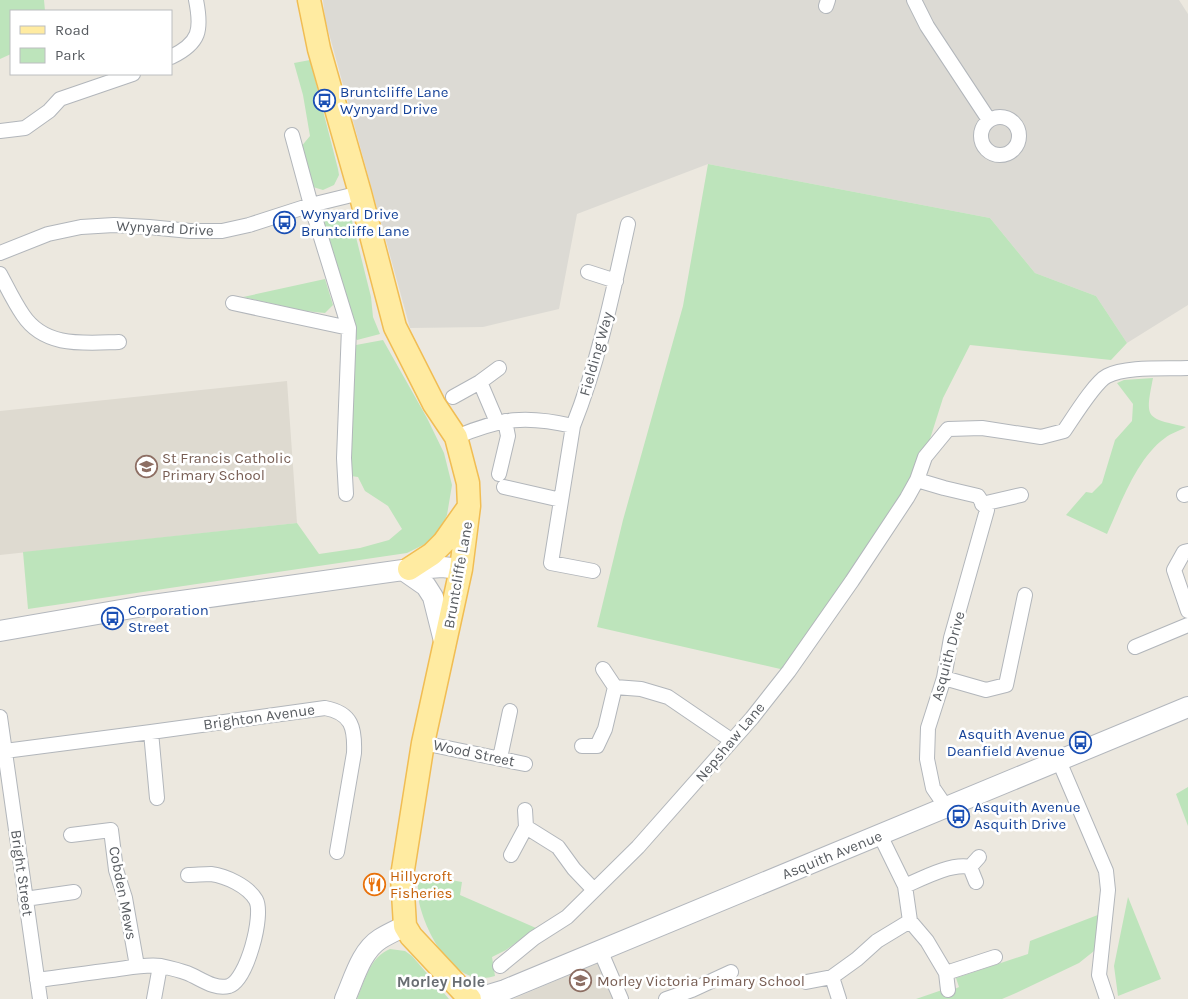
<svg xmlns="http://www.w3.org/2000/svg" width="1188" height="999" viewBox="0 0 1188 999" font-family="Karla,sans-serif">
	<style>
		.industrial { fill: #dcdad4 }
		.education { fill: #dedad0 }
		.green { fill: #bde4bb }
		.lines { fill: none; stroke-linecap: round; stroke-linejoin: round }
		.street-casing { stroke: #b2b6bb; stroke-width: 16 }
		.secondary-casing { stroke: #b3b7bd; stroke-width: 22 }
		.primary-casing { stroke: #f1bd53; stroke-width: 25 }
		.street { stroke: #fff; stroke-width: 14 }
		.secondary { stroke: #fff; stroke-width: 20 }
		.primary { stroke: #ffeba1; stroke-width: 22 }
		.labels { text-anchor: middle; stroke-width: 5; stroke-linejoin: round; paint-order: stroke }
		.transit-label { font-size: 15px; fill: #164399; stroke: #fff; text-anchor: start }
		.street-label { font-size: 15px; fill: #585c61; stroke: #fff }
		.education-label { font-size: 15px; fill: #785e54; stroke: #fff; text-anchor: start }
		.food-label { font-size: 15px; fill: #c56008; stroke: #fff; text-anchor: start }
		.neighbourhood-label { font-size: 16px; font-weight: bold; fill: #696e73; stroke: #fff }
	</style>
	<rect width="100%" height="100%" fill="#ece8df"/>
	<path class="industrial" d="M323 0H1179L1188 14V305L1127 343 1096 296 1035 273 990 218 708 164 577 214 559 309 483 327 410 328 325 19Z"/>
	<path class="education" d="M287 381 297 523 0 555V411Z
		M598 963 613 999H513Z"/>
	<path class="green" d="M0 0H44L45 11H11V54L0 59Z
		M310 60 338 169 339 175 334 185 323 190 313 187 310 182 300 148 310 136 303 95 294 63Z
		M708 164 990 218 1035 273 1096 296 1127 343 1111 360 970 345 943 398 917 480 789 671 597 627 623 520 683 306Z
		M335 210 348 215 352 221 371 297 373 317 380 334 357 340 353 336 323 220 329 212Z
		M325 279 333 305 325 313 305 311 243 297Z
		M383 340 427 418 444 453 452 485 447 515 440 530 425 544 407 553 28 609 23 552 297 523 319 554 360 548 389 540 402 529 388 506 365 491 358 477 351 476C349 432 351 388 356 345Z
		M1153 378C1145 419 1145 418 1186 427 1179 431 1171 433 1165 438 1137 458 1121 503 1107 534L1066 515 1086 492 1092 493 1102 483 1115 440 1132 421 1133 404 1117 383 1124 380Z
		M1188 787V826L1176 794Z
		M417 874 462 882 460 895 536 928 506 950 492 957 495 976C491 977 487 978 483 978 449 978 425 930 419 902 418 893 418 883 417 874Z
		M1128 897 1161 979 1118 996 1114 966Z
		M1103 913 1100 933 1094 951 1079 963 1016 993 1002 999H916L942 990 944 994 959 987 956 978 1028 954 1030 941Z
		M390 949 405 951 412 956 449 999H357C365 980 370 957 390 949Z"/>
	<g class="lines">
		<defs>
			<path id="street" d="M914 0 927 26 989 120
				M826 6 828 0
				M171 57C200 43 202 30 196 0
				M981 136a19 19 0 1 1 38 0a19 19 0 1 1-38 0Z
				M0 131 25 128 49 111 60 99 133 74
				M292 135 311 205 349 328 344 458 346 494
				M0 253 48 234 81 227 114 225 149 227 190 231H222L249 225 311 205 360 193
				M588 272 616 281
				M0 274C7 287 14 302 23 315 45 348 84 343 119 342
				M233 303 349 328
				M480 382 497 422
				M453 397 480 382 499 368
				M573 426 551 563 593 571
				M456 437C501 418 526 415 573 426 599 361 613 292 628 224
				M499 474 508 436 505 421
				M917 480 944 488 978 496 987 510 951 638 944 678 928 728 927 759 933 788 946 807
				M504 487 561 500
				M1184 495 1188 494
				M982 504 1021 495
				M1188 551 1184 552 1174 570 1188 611
				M1135 647 1188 625
				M603 669 615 687
				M944 678 986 690 1006 685 1025 595
				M0 717 40 999
				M151 732 157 798
				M423 743 525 764
				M582 746H597L605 729 615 687 641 689 668 697 731 740
				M5 751 151 732 325 708C352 713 355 728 354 753L337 852
				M500 758 510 711
				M1059 761 1106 871 1108 890 1099 975 1107 999
				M525 810 526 827
				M71 835 111 830 116 870 125 898 137 966
				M880 835 905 886 910 921 927 941 946 973 995 957
				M511 855 526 827 558 847 574 869 594 890
				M970 867 979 857
				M905 886C923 878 951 863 970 867L976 882
				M25 899 74 892
				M600 950 621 999
				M500 966 534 938 567 917 638 847 752 718 789 671 852 581 907 498 917 480 925 457 948 429 982 428 1041 437 1064 431C1073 418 1095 382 1107 376 1126 366 1166 369 1188 368
				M946 973 948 990
				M37 980C62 977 87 973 112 970 128 968 145 964 161 966 170 968 179 970 187 973 200 978 214 990 229 986 247 980 264 915 256 900 248 886 226 876 211 874 203 874 195 875 188 875
				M806 982 832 977
				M154 999 160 966
				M666 999 692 990 731 972
				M839 999 832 977 857 959 877 941 910 921"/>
			<path id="secondary" d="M403 570 426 586 433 597 445 645
				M0 631 138 607 403 570 442 567 461 569
				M345 999C354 979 361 951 380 939 388 934 397 930 405 926
				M475 999 505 990 1188 707"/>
			<path id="primary" d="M309 0 319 49 360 193 395 327 434 404 456 437 468 483 469 506 461 569 423 743 402 876 405 926 411 936 470 999
				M409 569 432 554 444 542 468 508"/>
		</defs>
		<use href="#street" class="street-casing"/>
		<use href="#secondary" class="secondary-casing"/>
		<use href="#primary" class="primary-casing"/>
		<use href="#street" class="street"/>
		<use href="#secondary" class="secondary"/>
		<use href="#primary" class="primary"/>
	</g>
	<defs>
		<symbol id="bus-ring" viewBox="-11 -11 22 22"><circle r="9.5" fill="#fff" stroke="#1a4fb4" stroke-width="1.5"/><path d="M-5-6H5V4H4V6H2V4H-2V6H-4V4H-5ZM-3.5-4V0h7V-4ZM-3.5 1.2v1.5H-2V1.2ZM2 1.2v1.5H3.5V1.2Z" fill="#1a4fb4"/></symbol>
		<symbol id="school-ring" viewBox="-11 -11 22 22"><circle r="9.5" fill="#fff" stroke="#8d6e63" stroke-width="1.5"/><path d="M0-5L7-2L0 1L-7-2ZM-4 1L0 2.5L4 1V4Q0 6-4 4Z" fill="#8d6e63"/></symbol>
		<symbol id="restaurant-ring" viewBox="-11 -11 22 22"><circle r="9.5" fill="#fff" stroke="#e8710a" stroke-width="1.5"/><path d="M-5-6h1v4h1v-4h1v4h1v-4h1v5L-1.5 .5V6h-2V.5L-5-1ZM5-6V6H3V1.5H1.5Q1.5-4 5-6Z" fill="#e8710a"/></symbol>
	</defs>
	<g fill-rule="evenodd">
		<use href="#bus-ring" x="312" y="88" width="25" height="25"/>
		<use href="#bus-ring" x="272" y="210" width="25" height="25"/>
		<use href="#school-ring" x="134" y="454" width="25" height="25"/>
		<use href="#bus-ring" x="100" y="606" width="25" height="25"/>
		<use href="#bus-ring" x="1068" y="730" width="25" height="25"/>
		<use href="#bus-ring" x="946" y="804" width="25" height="25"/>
		<use href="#restaurant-ring" x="362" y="872" width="25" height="25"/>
		<use href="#school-ring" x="568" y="968" width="25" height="25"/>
	</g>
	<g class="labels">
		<g class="transit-label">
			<text x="340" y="97">Bruntcliffe Lane<tspan x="340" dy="17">Wynyard Drive</tspan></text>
			<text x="301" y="219">Wynyard Drive<tspan x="301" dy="17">Bruntcliffe Lane</tspan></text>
			<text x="128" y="615">Corporation<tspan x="128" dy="17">Street</tspan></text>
			<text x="1065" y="739" text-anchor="end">Asquith Avenue<tspan x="1065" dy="17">Deanfield Avenue</tspan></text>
			<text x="974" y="812">Asquith Avenue<tspan x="974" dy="17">Asquith Drive</tspan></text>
		</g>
		<g class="street-label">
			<text transform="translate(165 228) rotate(3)" y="5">Wynyard Drive</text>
			<text transform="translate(596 354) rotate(-74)" y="5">Fielding Way</text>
			<text transform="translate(458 575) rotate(-80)" y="5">Bruntcliffe Lane</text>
			<text transform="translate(948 656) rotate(-75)" y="5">Asquith Drive</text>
			<text transform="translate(259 717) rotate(-8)" y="5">Brighton Avenue</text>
			<text transform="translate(730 742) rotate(-50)" y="5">Nepshaw Lane</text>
			<text transform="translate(474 753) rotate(12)" y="5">Wood Street</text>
			<text transform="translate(832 855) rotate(-22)" y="5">Asquith Avenue</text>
			<text transform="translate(22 873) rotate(82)" y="5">Bright Street</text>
			<text transform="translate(123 893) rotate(79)" y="5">Cobden Mews</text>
		</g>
		<g class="education-label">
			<text x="162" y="463">St Francis Catholic<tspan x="162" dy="17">Primary School</tspan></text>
			<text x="597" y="986">Morley Victoria Primary School</text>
		</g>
		<g class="food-label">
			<text x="390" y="881">Hillycroft<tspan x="390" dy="17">Fisheries</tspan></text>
		</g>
		<g class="neighbourhood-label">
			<text x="441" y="987">Morley Hole</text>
		</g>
	</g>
	<rect x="10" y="10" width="162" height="65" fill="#ffffff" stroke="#bcbec0"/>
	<rect x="20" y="26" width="25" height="8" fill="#ffeba1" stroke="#bcbec0"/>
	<text x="55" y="35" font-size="15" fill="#585c61">Road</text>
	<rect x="20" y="48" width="25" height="15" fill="#bde4bb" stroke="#bcbec0"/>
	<text x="55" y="60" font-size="15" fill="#585c61">Park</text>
</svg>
